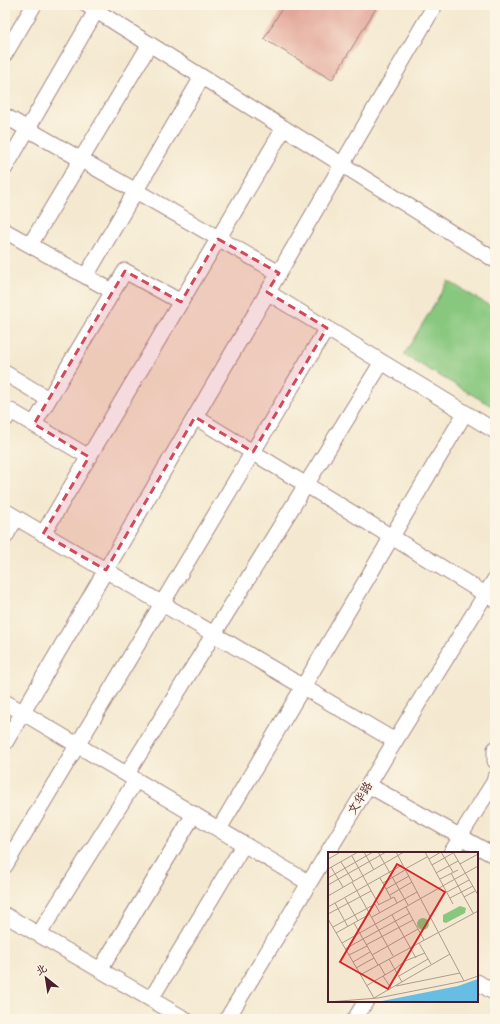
<svg xmlns="http://www.w3.org/2000/svg" width="500" height="1024" viewBox="0 0 500 1024" font-family="'Balsamiq Sans','LXGW WenKai TC',sans-serif">
	<style>
		.green { fill: #87c77e; stroke: #687354 }
		.building { fill: #e3a79a }
		.lines { fill: none; stroke-linecap: round; stroke-linejoin: round }
		.street-casing { stroke: #9f847e; stroke-width: 17 }
		.street { stroke: #fff; stroke-width: 15 }
		.marked { fill: #d1495b; fill-opacity: 0.2; stroke: #d1495b; stroke-width: 3; stroke-dasharray: 8 5; stroke-linejoin: round }
		.labels { text-anchor: middle; stroke-width: 3.5; stroke-linejoin: round; paint-order: stroke }
		.street-label { font-size: 12px; fill: #4a1f2b; stroke: #fcf5e5 }
		.inset-road { fill: none; stroke: #b0988e; stroke-width: 1 }
		.view { fill: #d62828; fill-opacity: 0.15; stroke: #d62828; stroke-width: 2 }
		.inset-edge { fill: none; stroke: #4a1f2b; stroke-width: 2 }
	</style>
	<rect width="100%" height="100%" fill="#fcf5e5"/>
	<filter id="ink" filterUnits="userSpaceOnUse"><feTurbulence type="fractalNoise" baseFrequency=".025" numOctaves="2"/><feDisplacementMap in="SourceGraphic" scale="8" xChannelSelector="R" yChannelSelector="G"/><feConvolveMatrix kernelMatrix="1 2 1 2 8 2 1 2 1" color-interpolation-filters="sRGB"/></filter>
	<filter id="wash" filterUnits="userSpaceOnUse"><feTurbulence type="fractalNoise" baseFrequency=".012" numOctaves="4" result="noise"/><feDisplacementMap in="SourceGraphic" scale="16" xChannelSelector="R" yChannelSelector="G"/><feGaussianBlur stdDeviation="0.9" result="paint"/><feColorMatrix in="noise" values="0 0 0 0 0 0 0 0 0 0 0 0 0 0 0 0 0 1.4 0 .05"/><feComposite in="paint" operator="in"/></filter>
	<g filter="url(#wash)">
		<rect width="100%" height="100%" fill="#f4e9d0"/>
		<path class="green" d="M448 281 495 309V408L404 355Z"/>
		<g id="blocks">
			<path class="building" d="M284 5H378L332 80 264 39Z"/>
		</g>
	</g>
	<g filter="url(#ink)">
		<use href="#blocks" fill-opacity="0" stroke="#9f847e" stroke-width="1"/>
		<g class="lines">
			<defs>
				<path id="street" d="M87 5 495 260
					M5 54 34 5
					M5 116 279 273
					M5 168 96 11
					M5 231 112 291
					M30 245 150 44
					M86 276 202 77
					M267 292 495 431
					M5 373 48 399
					M195 417 495 600
					M5 420 11 411 89 457
					M34 424 125 271 181 302
					M5 511 395 741
					M43 534 284 128
					M5 537 16 518
					M5 702 309 883
					M5 743 435 5
					M495 749V761
					M127 774 382 362
					M368 785 495 856
					M219 829 465 413
					M460 836 494 782 495 778
					M451 853 461 837
					M5 866 327 328
					M5 915 185 1019
					M39 934 136 780
					M100 970 194 814
					M477 982 495 993
					M151 999 244 844
					M227 1019 395 741 495 579
					M355 1019 366 1001"/>
			</defs>
			<use href="#street" class="street-casing"/>
			<use href="#street" class="street"/>
		</g>
	</g>
	<path class="marked" d="M218 239 279 273 267 292 327 328 253 452 195 417 106 570 43 534 89 457 34 424 125 271 181 302Z"/>
	<g class="labels">
		<g class="street-label">
			<text transform="translate(360 798) rotate(-59)" y="4">文华路</text>
		</g>
	</g>
	<g transform="translate(328 852)">
		<rect width="150" height="150" fill="#f4e9d0"/>
		<path d="M132 54 138 56 137 61 118 71 115 70V63ZM89 72a6 6 0 1 1 12 0a6 6 0 1 1-12 0Z" fill="#87c77e"/>
		<path d="M150 127V150H49L130 134Z" fill="#68bde4"/>
		<path class="inset-road" d="M36 0 46 18M50 0 80 53M68 0 136 129M97 0 125 52M113 0 125 20M125 0 150 43M24 4 51 53M0 7 11 1M101 7 113 0M13 10 25 29M132 12 150 2M104 13 125 1M3 15 15 35M0 17 30 0M77 17 99 5M108 21 130 9M123 21 145 61M0 26 45 0M52 26 63 46M112 27 130 18M24 30 65 104M55 31 77 18M0 33 58 0M58 37 81 24M119 40 141 28M62 43 84 30M0 44 76 0M136 45 147 39M17 46 30 69M122 46 145 34M7 51 20 75M50 53 66 45 69 51M0 55 74 13M78 55 96 88M0 62 43 39M64 63 88 106M44 65 89 40M0 67 46 146 122 102M26 71 50 113M5 75 47 52 52 61M8 81 42 62M14 91 150 14M91 91 103 112M38 93 85 68M17 97 82 61M21 103 39 94M44 103 90 77M61 107 74 130M25 110 42 100M51 112 57 123M28 116 46 106M67 117 77 109 97 101M32 123 150 59M55 124 63 136M71 124 100 107M38 134 67 117M68 134 132 121M0 150 50 146 136 129 150 124"/>
		<path class="view" d="M69 12 117 40 60 137 12 110Z"/>
		<rect width="150" height="150" class="inset-edge"/>
	</g>
	<rect width="500" height="1024" fill="none" stroke="#fcf5e5" stroke-width="20"/>
	<g transform="translate(46 978) rotate(330)" stroke="#fcf5e5" stroke-width="3" paint-order="stroke">
	<path d="M0-3L7 15L0 10L-7 15Z" fill="#4a1f2b"/>
	<text y="-6" font-size="11" font-weight="bold" text-anchor="middle" fill="#4a1f2b">北</text>
	</g>
</svg>
